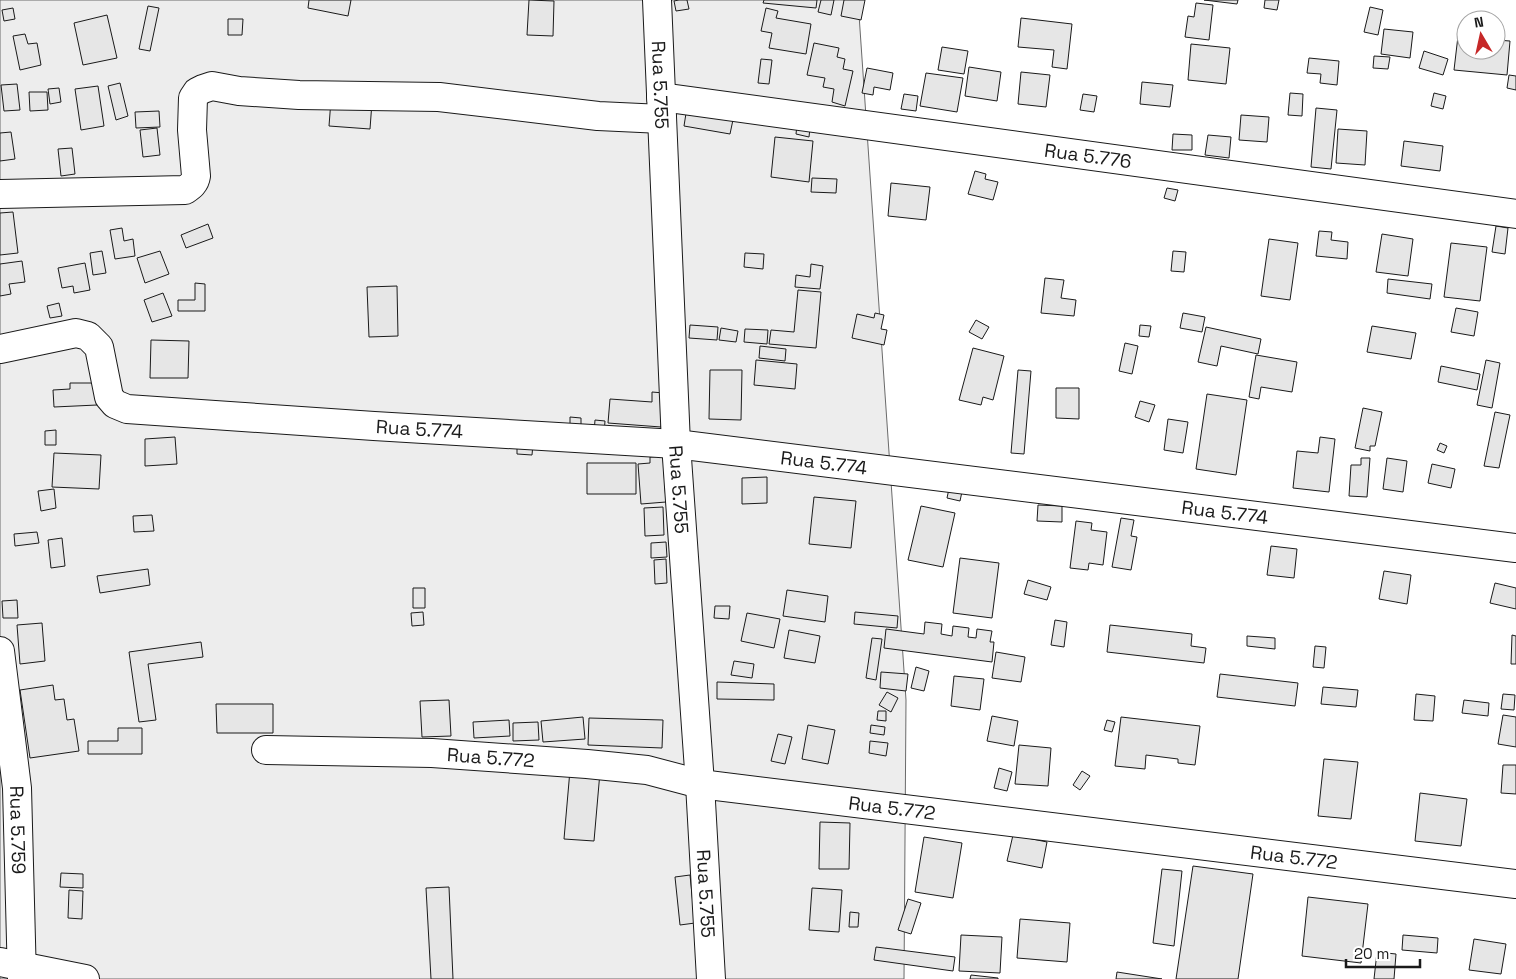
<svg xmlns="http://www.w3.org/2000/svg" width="1516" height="979" viewBox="0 0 1516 979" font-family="'Space Grotesk',sans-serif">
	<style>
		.built { fill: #ededed; stroke: #6a6a6a }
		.building { fill: #e6e6e6; stroke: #1a1a1a }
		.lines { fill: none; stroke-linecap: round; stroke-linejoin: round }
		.minor-casing { stroke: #1a1a1a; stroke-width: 30 }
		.minor { stroke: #fff; stroke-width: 28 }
		.labels { text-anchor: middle; stroke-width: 4; stroke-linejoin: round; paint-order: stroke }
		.street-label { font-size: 19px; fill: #1a1a1a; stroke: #fff }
	</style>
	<rect width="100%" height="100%" fill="#fff"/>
	<path class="built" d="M0 0H858L906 700 904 979H0Z"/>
	<path class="building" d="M309 0H351L348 16 308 8Z
		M529 0 554 1 553 36 527 35Z
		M679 0H687L689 9 676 11 674 1Z
		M764 0H817L816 8 763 3Z
		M821 0H834L831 15 818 12Z
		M844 0H865L861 20 841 16Z
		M1204 0H1238L1237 4Z
		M1265 0H1279L1277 10 1264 8Z
		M1196 3 1213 5 1209 40 1185 37 1188 16 1194 17Z
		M148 6 159 8 150 51 139 49Z
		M1370 7 1383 10 1378 35 1364 32Z
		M13 8 15 19 4 21 2 10Z
		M766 8 778 11 776 18 811 24 806 54 769 48 772 33 761 31Z
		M107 15 117 58 83 65 74 23Z
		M1021 18 1072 24 1067 69 1052 67 1054 50 1018 47Z
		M228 19H243L242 35H228Z
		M1384 29 1413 32 1410 58 1381 54Z
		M25 34 28 44 37 43 41 65 20 70 13 36Z
		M1458 36 1466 37V50H1496V40L1510 41 1507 75 1454 70Z
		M814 43 839 48 837 57 845 59 843 69 853 71 845 106 832 102 834 89 823 87 825 78 807 75Z
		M1191 44 1230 48 1226 84 1188 80Z
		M942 47 968 51 964 74 938 70Z
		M1424 51 1448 59 1443 75 1419 68Z
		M1374 56 1390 57 1388 69 1373 68Z
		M1309 58 1339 61 1337 85 1320 83 1321 74 1307 73Z
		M761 59 772 60 769 84 758 83Z
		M969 67 1001 72 997 101 965 96Z
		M867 68 893 73 890 90 874 87 873 95 862 93Z
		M1021 72 1050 75 1046 107 1018 104Z
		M926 73 963 78 957 112 920 106Z
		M1509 75 1516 76V90L1507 88Z
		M1142 82 1173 85 1170 107 1140 104Z
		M120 83 128 116 116 120 108 86Z
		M17 84 20 110 4 111 1 85Z
		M98 86 104 126 81 130 75 89Z
		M59 88 61 102 50 104 48 89Z
		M29 92H47L48 110 30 111Z
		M1290 93 1303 94 1302 116 1288 115Z
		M1434 93 1446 96 1443 109 1431 106Z
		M904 94 918 96 916 111 901 109Z
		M1083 94 1097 96 1094 112 1080 110Z
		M331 100 372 102 370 129 329 126Z
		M687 107 734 115 730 134 684 126Z
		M1316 108 1337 110 1331 169 1311 167Z
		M159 111 160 127 136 128 135 112Z
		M1241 115 1269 117 1267 142 1239 140Z
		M797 125 810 128 809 137 796 134Z
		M157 128 160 155 143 157 140 130Z
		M1338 129 1367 131 1365 165 1336 163Z
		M11 132 15 159 0 161V133Z
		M1173 134 1192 135V150H1172Z
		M1208 135 1231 137 1229 158 1205 155Z
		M775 137 813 141 809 182 771 177Z
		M1404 141 1443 146 1440 171 1401 166Z
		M72 148 75 174 61 176 58 149Z
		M975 171 986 174 985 179 998 182 993 200 968 194Z
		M812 178 837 179 836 193 811 192Z
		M891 183 930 187 926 220 888 216Z
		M1167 188 1178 190 1175 201 1164 198Z
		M13 212 18 253 0 255V213Z
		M208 224 213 238 186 248 181 235Z
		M1496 226 1508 228 1505 254 1492 252Z
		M122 228 124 241 133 239 135 256 115 259 110 230Z
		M1319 231 1332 232 1331 240 1348 242 1347 259 1316 256Z
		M1382 234 1413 239 1408 276 1376 272Z
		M1269 239 1298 243 1290 300 1261 296Z
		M1451 243 1487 247 1480 301 1444 297Z
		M102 251 106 273 93 275 90 253Z
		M160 251 169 274 145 283 137 258Z
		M1173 251 1186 252 1184 272 1171 271Z
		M745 253 764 254 763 269 744 267Z
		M22 261 25 282 9 284 11 294 0 296V264Z
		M85 263 90 290 74 293 73 286 62 288 58 268Z
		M811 264 823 266 820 289 795 287 796 275 810 277Z
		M1045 278 1064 280 1061 298 1076 300 1074 316 1041 313Z
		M1388 279 1432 284 1430 299 1387 293Z
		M195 283 205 284V311H178V300H195Z
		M397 286 398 336 369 337 367 287Z
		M798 290 821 292 816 348 769 344 771 330 794 332Z
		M163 293 172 316 152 322 144 300Z
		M59 303 62 316 50 318 47 306Z
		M1456 308 1478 312 1474 336 1451 332Z
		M875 313 884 315 881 329 887 330 884 345 852 338 857 314 874 318Z
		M1183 313 1205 317 1202 332 1180 328Z
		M976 320 989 327 982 339 969 332Z
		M690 325 718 327 717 340 689 338Z
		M1140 325 1151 326 1149 337 1139 336Z
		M1372 326 1416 333 1411 359 1367 352Z
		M1206 327 1261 339 1258 354 1221 346 1217 366 1198 362Z
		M721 328 738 331 736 342 719 340Z
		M745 329 768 330 767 344 744 342Z
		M151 340 189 341 188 378H150Z
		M1125 343 1138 346 1132 374 1119 371Z
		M760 346 786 349 785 361 759 358Z
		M973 348 1004 356 993 400 983 397 981 405 959 400Z
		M1256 355 1297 362 1292 392 1261 387 1259 399 1249 397Z
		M756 360 797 364 795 389 754 385Z
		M1486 360 1500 363 1492 408 1477 405Z
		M1441 366 1480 374 1477 390 1438 382Z
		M710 370H742L741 420 709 419Z
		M1018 370 1031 371 1024 454 1011 453Z
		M70 383H96L97 405 54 407 53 390 70 389Z
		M1056 388H1079V419L1056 418Z
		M652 392 664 393 661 427 608 423 610 399 652 402Z
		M1207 394 1247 400 1236 475 1196 469Z
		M1140 401 1155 405 1149 422 1135 417Z
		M1363 408 1382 412 1375 446H1370V451L1355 448Z
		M1495 412 1510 415 1499 468 1484 466Z
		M570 417 581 418V430H570Z
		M1168 419 1188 422 1183 453 1164 450Z
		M595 420 605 421 604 434 594 433Z
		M56 430V445H45V431Z
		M175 437 177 464 145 466V439Z
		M1320 437 1335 439 1329 492 1293 488 1297 451 1318 453Z
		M517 443 533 444 532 455 517 454Z
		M1440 443 1447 446 1444 453 1437 450Z
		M54 453 101 455 99 489 52 487Z
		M663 456 666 502 641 504 638 464 650 463V457Z
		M1361 458H1370L1367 497 1349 496 1351 465H1361Z
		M1387 458 1407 461 1403 492 1383 489Z
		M587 463H636V494H587Z
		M1432 464 1455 469 1451 488 1428 483Z
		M767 477V503L742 504V478Z
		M950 484 963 487 960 501 947 498Z
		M54 489 56 508 41 511 38 491Z
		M814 497 856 501 851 548 809 544Z
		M1038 505 1062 506V522L1037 521Z
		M921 506 955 513 943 567 908 560Z
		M663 507 664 535 645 536 644 508Z
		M152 515 154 531 134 532 133 516Z
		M1121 518 1134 520 1131 536 1137 537 1131 570 1112 567Z
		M1076 521 1092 523 1091 530 1107 532 1103 565 1089 563 1088 570 1070 568Z
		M37 532 39 543 15 546 14 534Z
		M62 538 65 566 51 568 48 540Z
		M666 542 667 557 651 558V543Z
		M1271 546 1297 549 1294 578 1267 575Z
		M960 558 999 563 992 618 953 613Z
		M666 559 667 583 655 584 654 560Z
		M148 569 150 585 100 593 97 576Z
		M1384 571 1411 575 1407 604 1379 599Z
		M1028 580 1051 587 1047 600 1024 594Z
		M1495 583 1516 588V609L1490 603Z
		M413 588H425V608H413Z
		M787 590 828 596 825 622 783 616Z
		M17 600 18 618H3L2 601Z
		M715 606H730L729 619 714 618Z
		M423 612 424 625 412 626 411 613Z
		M855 612 898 616 897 628 854 624Z
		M747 613 780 619 774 648 741 641Z
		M1055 620 1067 622 1064 647 1051 645Z
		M925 622 942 624 941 634 952 636 953 626 969 628 968 637 976 638 977 629 992 631 990 642H994L992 662 884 648 886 629 924 634Z
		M42 623 45 661 20 664 17 625Z
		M1110 625 1192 634 1191 646 1206 648 1204 663 1107 652Z
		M789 630 820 636 815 663 784 658Z
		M1512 635 1516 636V664H1511Z
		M1247 636 1275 638V649L1247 646Z
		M872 638 882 639 876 680 866 678Z
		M201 642 203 657 148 664 156 720 139 722 129 652Z
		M1315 646 1326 647 1324 668 1313 667Z
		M996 652 1025 657 1021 682 992 678Z
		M734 661 754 664 752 678 731 675Z
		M916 667 929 671 924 691 911 688Z
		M881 672 908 674 906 691 880 688Z
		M1220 674 1298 683 1295 706 1217 697Z
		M954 676 984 679 980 710 951 706Z
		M717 682 774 684V700L717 699Z
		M53 685 55 700 64 699 67 720 74 719 79 751 30 758 20 690Z
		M1323 687 1358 690 1356 707 1321 704Z
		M887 692 898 698 891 712 879 705Z
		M1416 694 1435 696 1433 721 1414 720Z
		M1503 694 1515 695 1514 710 1501 709Z
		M449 700 451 736 422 737 420 701Z
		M1464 700 1489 703 1488 716 1462 713Z
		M216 704H273V733H217Z
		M878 711H886V721L877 720Z
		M1503 715 1516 717V747L1498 744Z
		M992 716 1018 721 1014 746 987 741Z
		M583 717 585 739 543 742 541 721Z
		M1121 717 1200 726 1195 765 1178 763V759L1146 755 1145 769 1115 766Z
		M589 718 663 720 662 748 588 745Z
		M509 720 510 736 474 738 473 722Z
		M1107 720 1115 722 1112 732 1104 730Z
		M538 722 539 740 513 741V723Z
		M808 725 835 730 828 764 802 759Z
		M871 725 885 727 884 735 870 733Z
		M118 728H142V754H88V741H118Z
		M778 734 792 737 785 764 771 761Z
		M870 741 888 743 886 756 869 753Z
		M1019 745 1051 748 1048 786 1015 784Z
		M1324 759 1358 762 1351 819 1318 816Z
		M1503 765H1516V794L1501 793Z
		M999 768 1012 772 1007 791 994 788Z
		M570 770 600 772 594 841 564 839Z
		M1082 771 1090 776 1080 790 1073 785Z
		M1420 793 1467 799 1461 846 1415 841Z
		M820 822 850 823 849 869H819Z
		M1013 835 1047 842 1042 868 1007 861Z
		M924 837 962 843 953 898 915 892Z
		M1193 866 1253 874 1238 979H1176Z
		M1162 869 1182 871 1174 946 1153 943Z
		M61 873 83 874V888L60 887Z
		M690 875 695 923 680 925 675 877Z
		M449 887 453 979H431L426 888Z
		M812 888 842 890 839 932 809 930Z
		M69 890 83 891 82 919 68 918Z
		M1308 897 1368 904 1361 963 1302 956Z
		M908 899 921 903 911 934 898 930Z
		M850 912 859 913 858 927H849Z
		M1020 919 1070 923 1067 962 1017 958Z
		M961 935 1002 937 1000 973 959 971Z
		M1403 935 1438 938 1437 953 1402 950Z
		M1474 939 1506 944 1501 974 1469 970Z
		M876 947 955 957 953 971 874 960Z
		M1377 952 1396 954 1394 979H1374Z
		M1117 972 1162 979H1116Z
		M971 975 998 978V979H970Z"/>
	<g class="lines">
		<defs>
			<g id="minor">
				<path id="s1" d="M657 0 676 444 700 784 711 979"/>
				<path id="s2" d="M661 97 1516 214"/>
				<path d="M0 194 185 190C191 186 195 183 196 176L192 130 193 98 197 92 203 89 212 86 239 91 299 95 439 97 598 116 662 119"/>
				<path id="s3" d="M0 349 76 333 88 336 99 347 109 397 115 404 127 409 374 426 676 444 1516 548"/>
				<path id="s4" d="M0 651 17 788 22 979"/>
				<path id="s5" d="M266 750 432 753 587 764 647 770 700 784 1516 884"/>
				<path d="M0 962 85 979"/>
			</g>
		</defs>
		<use href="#minor" class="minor-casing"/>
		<use href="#minor" class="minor"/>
	</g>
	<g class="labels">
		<g class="street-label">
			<text dy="7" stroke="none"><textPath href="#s1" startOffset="85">Rua 5.755</textPath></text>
			<text dy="7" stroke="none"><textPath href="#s2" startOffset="431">Rua 5.776</textPath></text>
			<text dy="7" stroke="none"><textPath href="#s3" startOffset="472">Rua 5.774</textPath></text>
			<text dy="7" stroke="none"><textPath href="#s3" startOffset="878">Rua 5.774</textPath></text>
			<text dy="7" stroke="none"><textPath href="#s1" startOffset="490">Rua 5.755</textPath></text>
			<text dy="7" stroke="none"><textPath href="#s3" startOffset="1282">Rua 5.774</textPath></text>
			<text dy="7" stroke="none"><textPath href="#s5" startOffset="225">Rua 5.772</textPath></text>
			<text dy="7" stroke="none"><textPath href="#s5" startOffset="630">Rua 5.772</textPath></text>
			<text dy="7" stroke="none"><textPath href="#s4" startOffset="180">Rua 5.759</textPath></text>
			<text dy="7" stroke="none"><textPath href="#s5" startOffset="1035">Rua 5.772</textPath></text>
			<text dy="7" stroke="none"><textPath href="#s1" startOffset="895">Rua 5.755</textPath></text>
		</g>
	</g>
	<g transform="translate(1481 35) rotate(351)"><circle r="24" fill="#ffffff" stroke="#a3a3a3"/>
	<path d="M0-4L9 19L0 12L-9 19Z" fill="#c62828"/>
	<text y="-8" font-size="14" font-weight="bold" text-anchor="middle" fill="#1a1a1a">N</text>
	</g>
	<path d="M1346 959v8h74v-8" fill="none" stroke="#1a1a1a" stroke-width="2.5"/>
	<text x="1354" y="959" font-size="15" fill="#1a1a1a" stroke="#ffffff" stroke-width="4" paint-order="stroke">20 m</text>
</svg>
